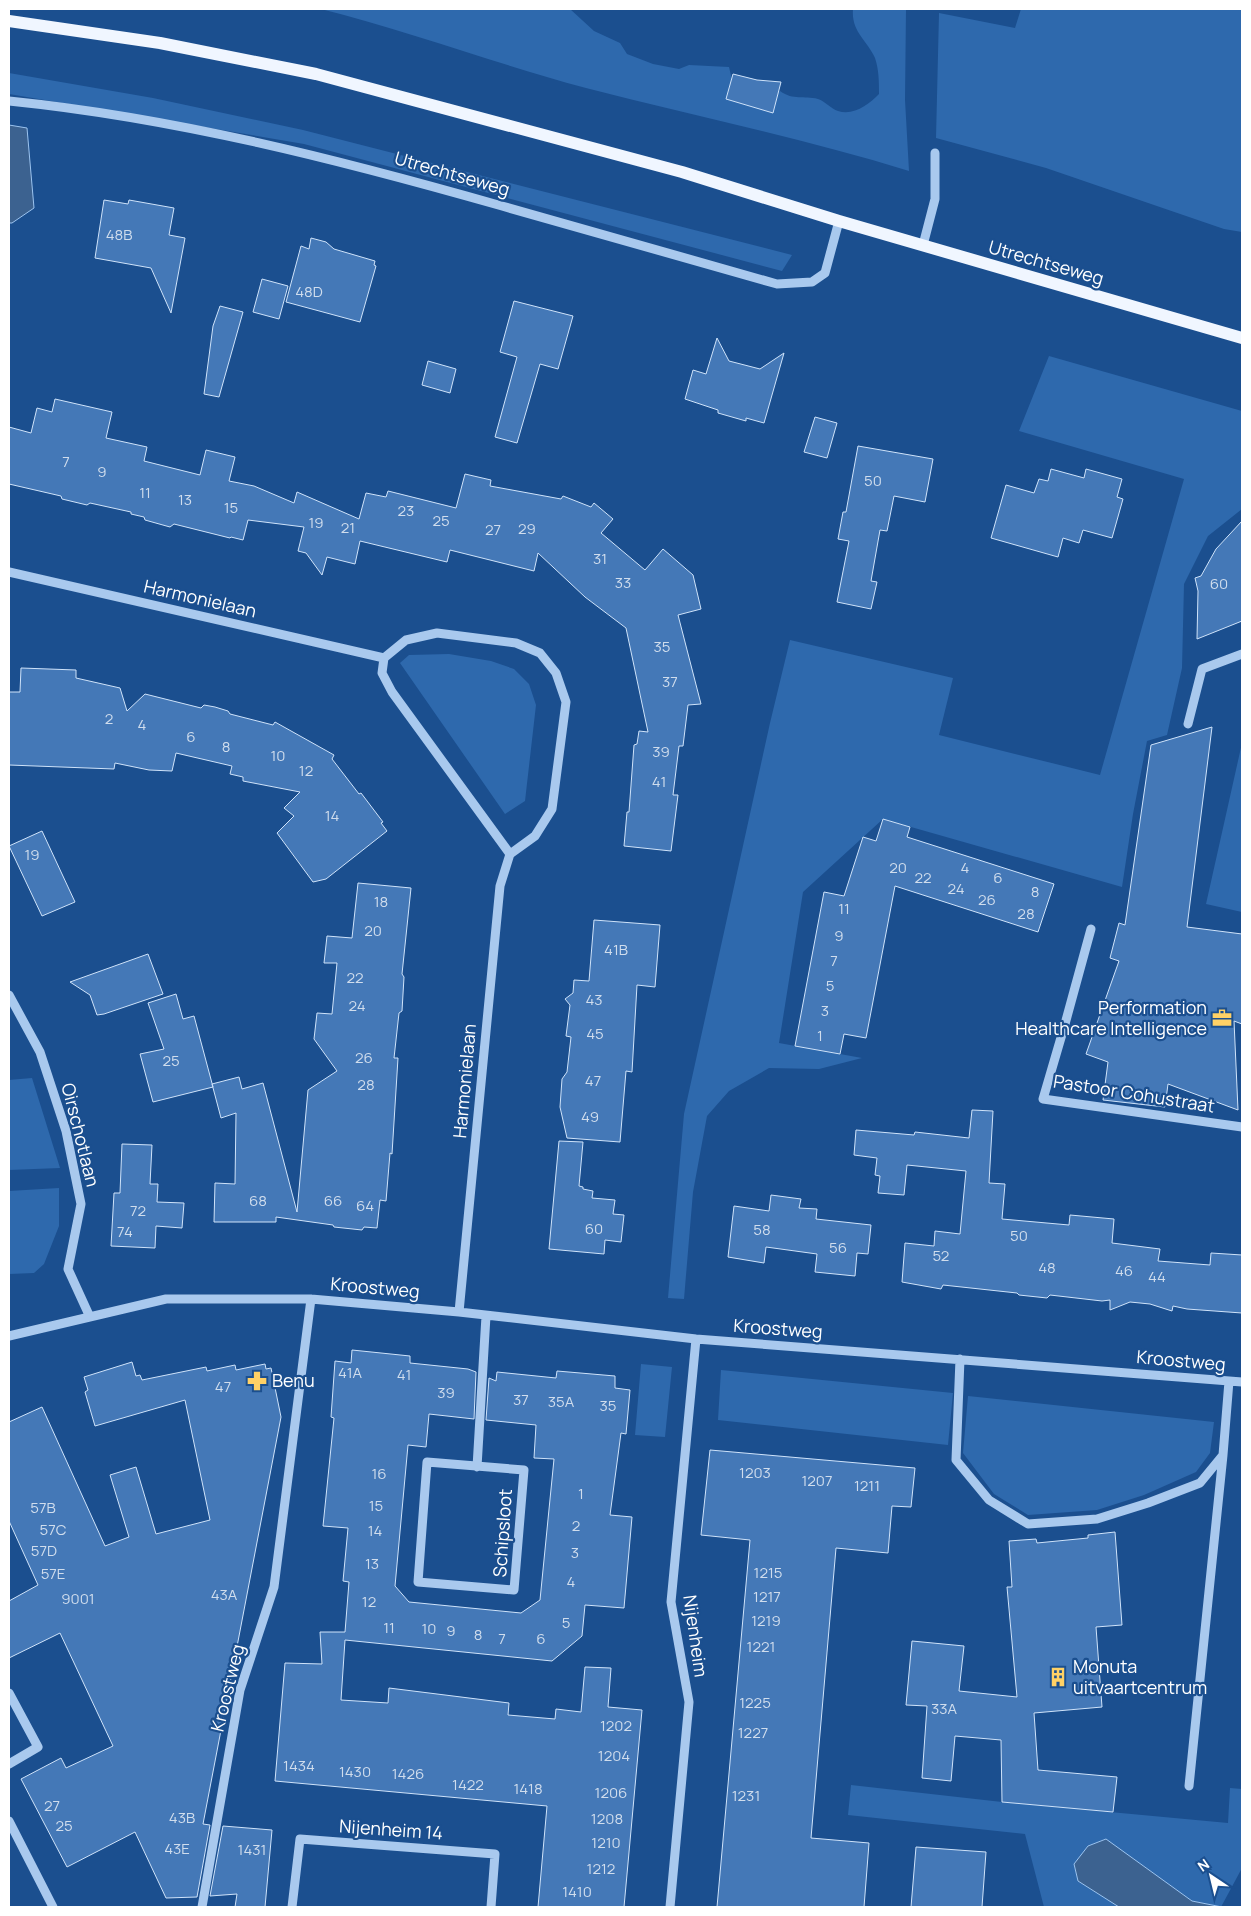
<svg xmlns="http://www.w3.org/2000/svg" width="1251" height="1916" viewBox="0 0 1251 1916" font-family="Manrope,sans-serif">
	<style>
		.green { fill: #2e69ad }
		.water { fill: #3c6290; stroke: #9cc4f0 }
		.building { fill: #4478b7; stroke: #cfe3fa }
		.lines { fill: none; stroke-linecap: round; stroke-linejoin: round }
		.minor { stroke: #a9c9ee; stroke-width: 9 }
		.major { stroke: #f0f6ff; stroke-width: 12 }
		.labels { text-anchor: middle; stroke-width: 4.5; stroke-linejoin: round; paint-order: stroke }
		.number-label { font-size: 15px; fill: #d0dded }
		.street-label { font-size: 18px; fill: #fff; stroke: #1b4f8f }
		.poi-label { font-size: 18px; fill: #fff; stroke: #1b4f8f; text-anchor: start }
	</style>
	<rect width="100%" height="100%" fill="#1b4f8f"/>
	<path class="green" d="M321 9H570L594 31 620 43 627 54 653 64 679 69 689 65 729 67 737 101 780 91C794 101 803 95 818 99 825 101 831 109 838 111 854 116 869 104 879 94 879 82 879 70 875 58 867 40 851 32 853 9H906L905 100 909 171C803 138 694 116 586 88 497 64 411 32 321 9Z
		M1021 9H1242V232L1224 229 1046 168 936 138 939 13 1015 28Z
		M9 73 153 98 303 130 792 255 782 271 304 144 9 94Z
		M1049 356 1242 411V509L1208 536 1184 584 1182 668 1167 735 1147 741 1133 814 1122 887 883 819 803 892 779 1043 862 1058 819 1069 769 1068 729 1091 707 1116 693 1192 684 1299 668 1298 684 1114 770 723 790 640 953 678 939 735 1100 775 1184 479 1019 431Z
		M449 654 491 661 514 669 529 684 536 705 525 801 505 814 400 663 409 655Z
		M1242 743V912L1206 904Z
		M32 1078 60 1168 9 1170V1080Z
		M59 1188V1226L44 1264 34 1273 9 1274V1191Z
		M641 1364 672 1367 665 1437 635 1435Z
		M721 1370 953 1393 948 1445 718 1420Z
		M968 1396 1214 1422 1210 1453 1196 1472 1144 1495 1097 1510 1028 1515 994 1494 963 1453Z
		M851 1785 1002 1802 1228 1823 1230 1788 1242 1789V1868L1221 1907 1192 1901 1105 1839 1088 1846 1074 1865 1078 1881 1119 1907H1044L1025 1834 848 1815Z"/>
	<path class="water" d="M9 125 27 128 34 208 12 223H9Z
		M1106 1839 1192 1901 1222 1907H1119L1078 1881 1074 1864 1088 1846Z"/>
	<path class="building" d="M733 74 757 80 781 82 773 113 726 99Z
		M104 200 128 204 129 200 174 208 169 235 185 238 171 313 151 268 95 258Z
		M311 238 326 242 334 249 375 261 374 265 376 266 360 322 286 302 301 246 309 249Z
		M262 279 288 286 279 319 253 312Z
		M514 301 573 316 558 369 540 364 517 443 495 437 517 357 500 352Z
		M220 306 243 312 219 397 204 394 213 326Z
		M717 338 729 361 760 369 784 353 764 423 746 418V421L718 413V410L685 399 693 370 706 374Z
		M428 361 456 369 450 393 422 385Z
		M55 399 112 412 106 438 147 447 144 461 200 475 206 450 235 457 229 481 254 486 294 503 297 492 359 519 366 493 386 497 388 491 456 508 465 474 491 480 490 486 561 499 563 496 591 507 594 503 613 519 601 533 645 570 663 549 693 575 701 609 678 615 701 704 688 705 683 746H679L673 795H678L671 851 624 846 627 812H629L634 745 637 744 639 731 648 732 626 628 585 597 538 553 534 571 450 550 447 562 360 541 355 564 327 557 322 575 306 553 298 551 304 527 248 520 243 540 231 537 230 538 174 524 170 527 145 520 144 517 131 514V512L90 503 87 505 62 499 61 496 9 484V427L31 433 37 408 52 412Z
		M815 417 837 423 827 458 804 452Z
		M858 446 933 459 925 502 894 496 887 531 880 530 871 581 877 582 871 609 837 602 849 541 838 539 843 512H846Z
		M1051 469 1084 478 1086 469 1122 479 1117 497 1123 499 1112 538 1083 530 1079 543 1063 538 1058 557 991 538 1006 485 1034 493 1039 479 1048 481Z
		M1242 521V621L1197 639 1198 591 1195 578 1201 576 1216 549Z
		M21 668 76 670V678L120 688 127 711 145 694 201 708 204 705 215 707 228 711 230 714 273 725 275 722 334 755 332 759 359 794 361 793 383 822 381 823 387 831 326 879 313 882 277 833 294 816 284 808 300 792 243 781V777L230 774 232 766 176 753 172 771 149 770 115 763 114 769 9 765V692H20Z
		M1212 727 1187 927 1242 934V1024L1234 1021 1238 1110 1168 1084 1165 1107 1103 1100 1108 1062 1086 1054 1119 961 1110 958 1119 923 1125 925 1151 745Z
		M883 819 910 827 907 837 1054 884 1038 932 895 886 866 1038 844 1034 840 1054 795 1046 824 892 844 896 863 837 876 841Z
		M42 831 75 902 42 916 9 846Z
		M358 883 411 888 402 974 404 977 402 1011 399 1013 394 1058H398L392 1154 390 1153 386 1201 380 1200 377 1228 364 1227 362 1230 334 1227 333 1225 276 1217V1222H214L215 1183 235 1184 236 1113 221 1118 212 1084 239 1077 242 1089 263 1083 297 1212 308 1090 337 1071 314 1039 317 1013 332 1014 337 963H324L327 936 352 938Z
		M594 920 660 925 655 987 637 985 632 1072 626 1071 620 1142 567 1138 560 1107 562 1079 567 1072 571 1037 566 1036 570 1005 565 999 573 993 574 980 589 981Z
		M148 954 163 994 104 1014 97 1015 90 995 70 982Z
		M176 994 183 1019 194 1016 213 1087 153 1102 140 1054 164 1049 148 1003Z
		M972 1110 993 1111 989 1183 1005 1184 1002 1219 1069 1225 1070 1215 1114 1219 1112 1243 1160 1249 1158 1261 1210 1265 1211 1253 1242 1255V1313L1187 1309 1173 1306 1172 1311 1150 1304 1130 1302 1110 1310V1300L1102 1301 1050 1295 1047 1298 1019 1295 1017 1293 943 1285 941 1289 902 1282 905 1243 934 1246 935 1231 960 1234 966 1171 907 1165 904 1195 878 1193 880 1176 875 1175 877 1158 854 1155 856 1130 914 1135 915 1132 969 1138Z
		M559 1141 583 1142 579 1186 583 1187V1189L593 1191 592 1198 615 1200 613 1214 624 1215 621 1242 605 1240 604 1254 549 1249Z
		M122 1144 152 1145 150 1184H158L157 1202 184 1203 182 1228 156 1226 155 1248 111 1246 114 1193H120Z
		M771 1195 801 1199 799 1208 817 1209 816 1219 871 1225 868 1254 857 1253 855 1276 815 1272 817 1254 766 1247 764 1263 728 1257 734 1206 769 1211Z
		M352 1350 410 1356V1363L468 1369 476 1372 474 1419 429 1414 426 1447 408 1445 395 1586 409 1602 521 1613 540 1600 554 1459 534 1458 536 1425 486 1420 489 1378 496 1381 497 1372 556 1378 557 1371 615 1376V1388L630 1390 626 1434 621 1433 610 1515 632 1517 624 1608 585 1605 582 1636 552 1661 345 1640 341 1700 388 1703 389 1688 509 1703 508 1715 555 1719 556 1709 581 1712 585 1667 611 1668 608 1707 642 1710 624 1907H538L547 1806 275 1781 285 1663 322 1664 320 1632H345L349 1582 343 1581 348 1528 323 1526 334 1418 331 1417 335 1361 351 1363Z
		M132 1362 136 1376 140 1375 142 1380 206 1367 207 1371 235 1365 236 1370 265 1364 266 1369 271 1368 281 1417 203 1824 210 1825 197 1897 166 1898 135 1832 67 1867 21 1779 61 1758 66 1768 113 1746 60 1633 9 1658V1601L38 1585 9 1521V1422L42 1407 105 1546 129 1537 110 1475 136 1467 156 1534 210 1520 185 1400 95 1426 85 1392 88 1390 84 1377Z
		M710 1450 915 1468 911 1507 892 1506 888 1553 836 1548 811 1838 869 1843 864 1907H717L750 1540 701 1535Z
		M1115 1532 1122 1625 1096 1627 1102 1707 1034 1713 1038 1770 1117 1777 1113 1812 1002 1802 1001 1740 955 1736 951 1781 922 1778 927 1706 906 1705 912 1641 964 1646 959 1691 1017 1697 1007 1587H1012L1009 1541 1036 1539 1037 1543 1088 1538V1535Z
		M223 1826 272 1830 265 1907H235L237 1894 210 1896Z
		M916 1847 986 1852 982 1907H911Z"/>
	<g class="lines">
		<path class="minor" d="M9 101C177 118 340 160 502 206 593 232 685 258 777 284L812 282 825 273 839 221
			M923 245 935 199V153
			M9 572 384 658 406 640 437 633 516 643 540 653 556 673 566 702 552 809 535 836 510 854
			M384 658 382 673 392 692 510 854 500 886 459 1312
			M1188 724 1202 669 1242 654
			M1091 929 1065 1024 1043 1099 1242 1127
			M9 995 40 1052 66 1131 81 1204 68 1269 90 1317
			M9 1336 166 1299H311L459 1312 696 1339 1242 1382
			M960 1359 956 1460 989 1500 1028 1524 1097 1519 1148 1503 1200 1483 1223 1455 1229 1381
			M427 1462 524 1470 514 1590 418 1582Z
			M477 1467 486 1316
			M9 1693 38 1747 9 1764
			M1189 1786 1223 1455
			M9 1821 53 1907
			M202 1907 240 1690 274 1587 311 1299
			M292 1907 300 1839 495 1854 491 1907
			M670 1907 689 1702 671 1602 696 1339"/>
		<path class="major" d="M9 21 160 43 316 74 682 172 839 221 1242 338"/>
	</g>
	<defs>
		<symbol id="office-bare" viewBox="-9 -9 18 18"><path d="M-6-3h4V-5.5h4V-3h4V5H-6ZM-1-4.5V-3h2v-1.5ZM-6 0V1H6V0Z" fill="#ffd166" stroke="#1b4f8f" stroke-width="2.5" paint-order="stroke"/></symbol>
		<symbol id="pharmacy-bare" viewBox="-9 -9 18 18"><path d="M-2-6h4v4h4v4h-4v4h-4v-4h-4v-4h4Z" fill="#ffd166" stroke="#1b4f8f" stroke-width="2.5" paint-order="stroke"/></symbol>
		<symbol id="building-bare" viewBox="-9 -9 18 18"><path d="M-4-6H4V6H1V3H-1V6H-4ZM-2.5-4.3h1.7v1.8h-1.7ZM.8-4.3h1.7v1.8H.8ZM-2.5-1h1.7V.8h-1.7ZM.8-1h1.7V.8H.8Z" fill="#ffd166" stroke="#1b4f8f" stroke-width="2.5" paint-order="stroke"/></symbol>
	</defs>
	<g fill-rule="evenodd">
		<use href="#office-bare" x="1208" y="1004" width="28" height="28"/>
		<use href="#pharmacy-bare" x="243" y="1367" width="28" height="28"/>
		<use href="#building-bare" x="1044" y="1663" width="28" height="28"/>
	</g>
	<g class="labels">
		<g class="number-label">
			<text x="119" y="240">48B</text>
			<text x="309" y="297">48D</text>
			<text x="66" y="467">7</text>
			<text x="102" y="477">9</text>
			<text x="873" y="486">50</text>
			<text x="145" y="498">11</text>
			<text x="185" y="505">13</text>
			<text x="231" y="513">15</text>
			<text x="406" y="516">23</text>
			<text x="441" y="526">25</text>
			<text x="316" y="528">19</text>
			<text x="348" y="533">21</text>
			<text x="527" y="534">29</text>
			<text x="493" y="535">27</text>
			<text x="600" y="564">31</text>
			<text x="623" y="588">33</text>
			<text x="1219" y="589">60</text>
			<text x="662" y="652">35</text>
			<text x="670" y="687">37</text>
			<text x="109" y="724">2</text>
			<text x="142" y="730">4</text>
			<text x="191" y="742">6</text>
			<text x="226" y="752">8</text>
			<text x="661" y="757">39</text>
			<text x="278" y="761">10</text>
			<text x="306" y="776">12</text>
			<text x="659" y="787">41</text>
			<text x="332" y="821">14</text>
			<text x="32" y="860">19</text>
			<text x="898" y="873">20</text>
			<text x="965" y="873">4</text>
			<text x="923" y="883">22</text>
			<text x="998" y="883">6</text>
			<text x="956" y="894">24</text>
			<text x="1035" y="897">8</text>
			<text x="987" y="905">26</text>
			<text x="381" y="907">18</text>
			<text x="844" y="914">11</text>
			<text x="1026" y="919">28</text>
			<text x="373" y="936">20</text>
			<text x="839" y="941">9</text>
			<text x="616" y="955">41B</text>
			<text x="834" y="966">7</text>
			<text x="355" y="983">22</text>
			<text x="830" y="991">5</text>
			<text x="594" y="1005">43</text>
			<text x="357" y="1011">24</text>
			<text x="825" y="1016">3</text>
			<text x="595" y="1039">45</text>
			<text x="820" y="1041">1</text>
			<text x="364" y="1063">26</text>
			<text x="171" y="1066">25</text>
			<text x="593" y="1086">47</text>
			<text x="366" y="1090">28</text>
			<text x="590" y="1122">49</text>
			<text x="258" y="1206">68</text>
			<text x="333" y="1206">66</text>
			<text x="365" y="1211">64</text>
			<text x="138" y="1216">72</text>
			<text x="594" y="1234">60</text>
			<text x="762" y="1235">58</text>
			<text x="125" y="1237">74</text>
			<text x="1019" y="1241">50</text>
			<text x="838" y="1253">56</text>
			<text x="941" y="1261">52</text>
			<text x="1047" y="1273">48</text>
			<text x="1124" y="1276">46</text>
			<text x="1157" y="1282">44</text>
			<text x="350" y="1378">41A</text>
			<text x="404" y="1380">41</text>
			<text x="223" y="1392">47</text>
			<text x="446" y="1398">39</text>
			<text x="521" y="1405">37</text>
			<text x="561" y="1407">35A</text>
			<text x="608" y="1411">35</text>
			<text x="755" y="1478">1203</text>
			<text x="379" y="1479">16</text>
			<text x="817" y="1486">1207</text>
			<text x="867" y="1491">1211</text>
			<text x="581" y="1499">1</text>
			<text x="376" y="1511">15</text>
			<text x="43" y="1513">57B</text>
			<text x="576" y="1531">2</text>
			<text x="53" y="1535">57C</text>
			<text x="375" y="1536">14</text>
			<text x="44" y="1556">57D</text>
			<text x="575" y="1558">3</text>
			<text x="372" y="1569">13</text>
			<text x="768" y="1578">1215</text>
			<text x="53" y="1579">57E</text>
			<text x="571" y="1587">4</text>
			<text x="224" y="1600">43A</text>
			<text x="767" y="1602">1217</text>
			<text x="78" y="1604">9001</text>
			<text x="369" y="1607">12</text>
			<text x="766" y="1626">1219</text>
			<text x="566" y="1628">5</text>
			<text x="389" y="1633">11</text>
			<text x="429" y="1634">10</text>
			<text x="451" y="1636">9</text>
			<text x="478" y="1640">8</text>
			<text x="502" y="1644">7</text>
			<text x="541" y="1644">6</text>
			<text x="761" y="1652">1221</text>
			<text x="755" y="1708">1225</text>
			<text x="944" y="1714">33A</text>
			<text x="616" y="1731">1202</text>
			<text x="753" y="1738">1227</text>
			<text x="614" y="1761">1204</text>
			<text x="299" y="1771">1434</text>
			<text x="355" y="1777">1430</text>
			<text x="408" y="1779">1426</text>
			<text x="468" y="1790">1422</text>
			<text x="528" y="1794">1418</text>
			<text x="611" y="1798">1206</text>
			<text x="746" y="1801">1231</text>
			<text x="52" y="1811">27</text>
			<text x="182" y="1823">43B</text>
			<text x="607" y="1824">1208</text>
			<text x="64" y="1831">25</text>
			<text x="606" y="1848">1210</text>
			<text x="177" y="1854">43E</text>
			<text x="252" y="1855">1431</text>
			<text x="601" y="1874">1212</text>
			<text x="577" y="1897">1410</text>
		</g>
		<g class="street-label">
			<text transform="translate(452 174) rotate(16)" y="6">Utrechtseweg</text>
			<text transform="translate(1046 263) rotate(16)" y="6">Utrechtseweg</text>
			<text transform="translate(200 599) rotate(13)" y="6">Harmonielaan</text>
			<text transform="translate(465 1081) rotate(-85)" y="6">Harmonielaan</text>
			<text transform="translate(1134 1094) rotate(9)" y="6">Pastoor Cohustraat</text>
			<text transform="translate(80 1135) rotate(76)" y="6">Oirschotlaan</text>
			<text transform="translate(375 1288) rotate(5)" y="6">Kroostweg</text>
			<text transform="translate(778 1329) rotate(4)" y="6">Kroostweg</text>
			<text transform="translate(1181 1361) rotate(5)" y="6">Kroostweg</text>
			<text transform="translate(503 1533) rotate(-86)" y="6">Schipsloot</text>
			<text transform="translate(695 1636) rotate(82)" y="6">Nijenheim</text>
			<text transform="translate(228 1688) rotate(-76)" y="6">Kroostweg</text>
			<text transform="translate(391 1830) rotate(4)" y="6">Nijenheim 14</text>
		</g>
		<g class="poi-label">
			<text x="1207" y="1014" text-anchor="end">Performation<tspan x="1207" dy="21">Healthcare Intelligence</tspan></text>
			<text x="272" y="1387">Benu</text>
			<text x="1073" y="1673">Monuta<tspan x="1073" dy="21">uitvaartcentrum</tspan></text>
		</g>
	</g>
	<rect width="1251" height="1916" fill="none" stroke="#ffffff" stroke-width="20"/>
	<g transform="translate(1211 1876) rotate(325)" stroke="#1b4f8f" stroke-width="4" paint-order="stroke">
	<path d="M0-4L9 19L0 12L-9 19Z" fill="#ffffff"/>
	<text y="-8" font-size="14" font-weight="bold" text-anchor="middle" fill="#ffffff">N</text>
	</g>
</svg>
